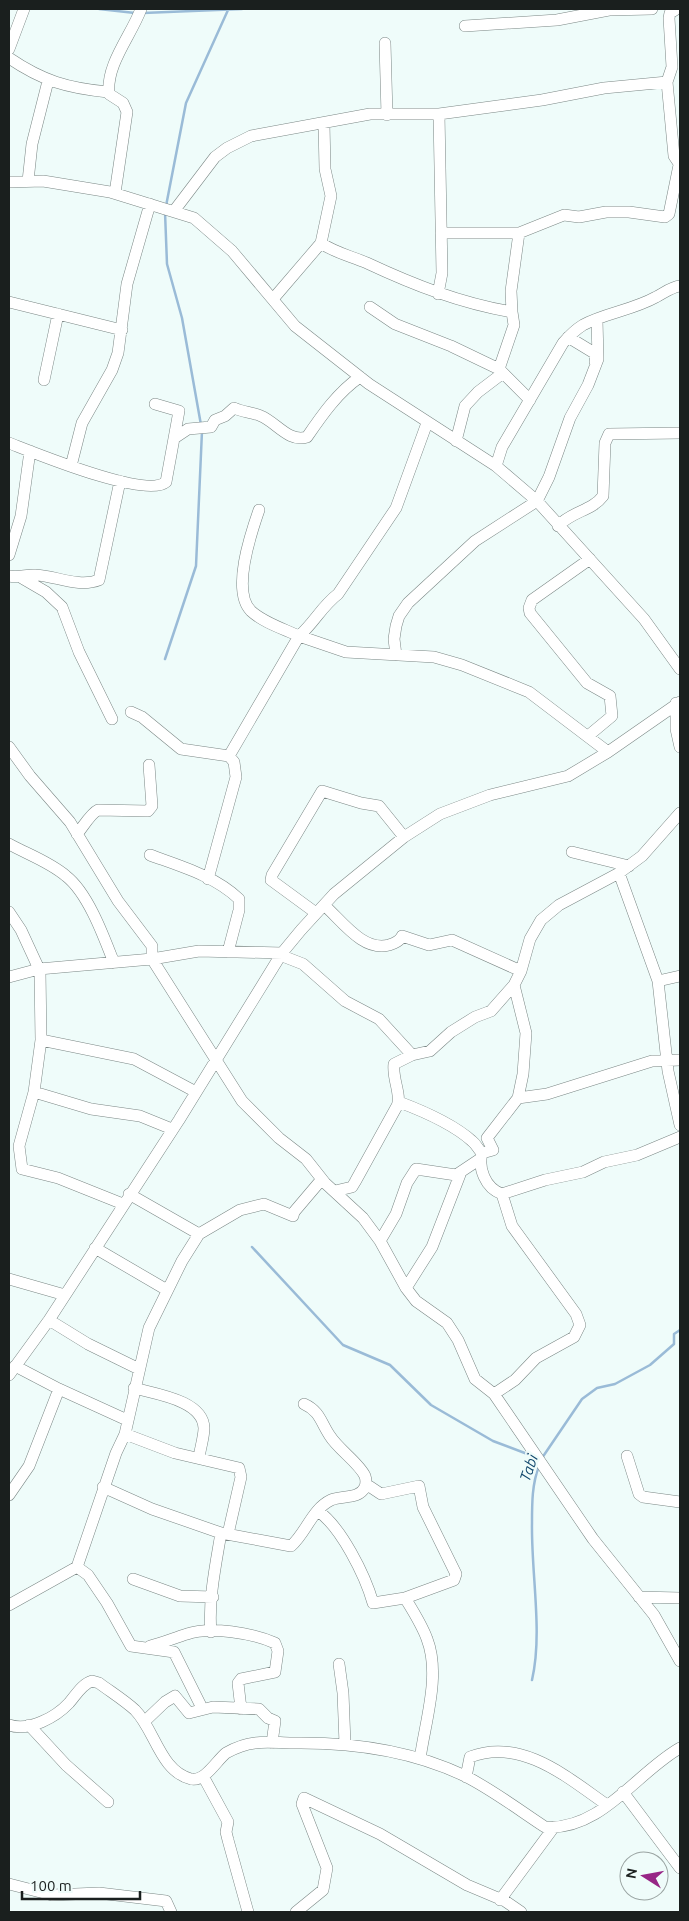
<svg xmlns="http://www.w3.org/2000/svg" width="689" height="1921" viewBox="0 0 689 1921" font-family="Ubuntu,sans-serif">
	<style>
		.lines { fill: none; stroke-linecap: round; stroke-linejoin: round }
		.stream { stroke: #9abbd7; stroke-width: 2.5 }
		.minor-casing { stroke: #7b8785; stroke-width: 12 }
		.minor { stroke: #fff; stroke-width: 11 }
		.labels { text-anchor: middle; stroke-width: 5; stroke-linejoin: round; paint-order: stroke }
		.water-label { font-size: 15px; font-style: italic; fill: #12486d; stroke: #effcfa }
	</style>
	<rect width="100%" height="100%" fill="#effcfa"/>
	<g class="lines">
		<path class="stream" d="M99 9 135 13
			M143 13 242 9
			M166 206 186 103 228 10
			M165 212 167 264 182 318 201 425
			M165 659 196 566 202 431
			M252 1247 343 1345 390 1365 431 1405 493 1441 530 1455
			M542 1458 582 1399 597 1388 615 1384 650 1365 674 1344V1334L680 1330
			M532 1680C543 1633 531 1573 532 1523 532 1503 532 1484 539 1466"/>
		<defs>
			<path id="minor" d="M675 10 670 13 669 18 672 67 667 82 674 156 680 165
				M465 26 557 20 609 10 652 9
				M385 43 387 115
				M9 49 24 9
				M9 58C43 81 67 88 108 92
				M28 181 32 144 48 81
				M9 182 43 181 110 192 194 218 232 251 295 326 369 384 496 466 537 501 644 619 680 669
				M115 193 127 112 123 103 109 94C106 64 131 36 141 9
				M174 211 215 157 227 148 251 136 370 114H439L542 100 604 88 667 82
				M441 233H519L564 215 579 217 606 212H629L665 217 669 214 679 165
				M321 243 331 196 325 169 324 124
				M438 294 442 273 439 114
				M273 299 321 243C335 253 351 256 367 263 414 285 460 303 512 312L514 325 499 369 530 400
				M9 302 122 330
				M370 307 395 324 451 346 499 369
				M512 312 511 291 519 233
				M568 337 596 354 595 362
				M44 380 58 314
				M176 437 188 429 211 427 215 420 225 416 234 408C242 412 252 412 261 416 276 422 289 443 307 437 322 415 338 392 360 377
				M456 441 465 406 478 392 503 373
				M9 443C35 453 146 499 166 482L179 411 155 404
				M71 466 82 423 112 370 118 353 127 284 150 204
				M496 466 502 447 563 343C569 336 575 330 583 325 605 313 633 310 656 297 664 293 671 287 680 286
				M259 510C251 533 231 591 251 611 264 623 284 629 299 636 314 623 322 606 338 594L396 508 427 423
				M558 526C572 511 592 511 603 496L605 443 609 434 680 433
				M9 555 21 516 30 451
				M9 576C20 578 27 574 36 575 56 576 79 588 99 580L120 481
				M22 578 46 592 62 607 79 652 112 719
				M396 655 394 639 396 626 399 616 408 603 475 541 537 501 549 477 570 418 588 385 598 359 597 320
				M676 703V729L680 747
				M131 712 142 717 181 749 229 756
				M588 736 612 716 610 696 587 683 530 613 529 608 532 600 590 559
				M9 747 30 776 70 822 118 901 152 946V959L242 1101 279 1138 306 1159 325 1183 363 1218 380 1241 406 1288 416 1301 447 1323 458 1340 475 1379 494 1394 593 1539 654 1615 680 1661
				M680 813 642 856 619 873 658 981 668 1071 680 1125
				M77 834C83 827 91 813 98 810L148 811 152 806 149 765
				M9 844C27 854 50 862 66 876 88 893 104 937 114 963
				M572 852 629 866
				M150 855C180 866 215 876 239 899V910L228 952
				M208 879 236 777 234 762 229 756 299 636 346 652 434 657 462 665 529 692 608 752
				M324 905C342 921 363 952 389 945 395 943 400 941 402 936L429 945 452 940 521 971
				M9 912 21 930 39 969
				M316 913 271 880 272 875 322 791 361 803 379 806 404 837
				M9 977 39 969 152 959 199 951 282 953 285 957 303 964 345 1001 379 1019 412 1055
				M658 981 680 976
				M41 1040 134 1059 196 1092
				M34 1092 41 1040 40 971
				M518 1098 547 1094 652 1061 680 1060
				M399 1102C423 1111 452 1123 472 1141 476 1144 478 1149 482 1153L493 1150 487 1138 518 1098 523 1074 526 1033 514 985
				M482 1153C478 1168 485 1188 502 1194L545 1180 583 1172 604 1162 637 1155 680 1137
				M335 1191 352 1187 355 1182 397 1106C402 1095 392 1079 394 1064L412 1055 430 1051 451 1032 475 1017 491 1011 514 985 521 971 530 939 541 920 559 905 619 873
				M129 1194 199 1234
				M123 1204 58 1178 22 1169 19 1146 34 1092 91 1109 140 1116 172 1129
				M380 1241 396 1214 407 1183 416 1169 456 1175 480 1159
				M95 1248 167 1290
				M9 1279 65 1295
				M406 1288 432 1247 461 1172
				M49 1320 88 1344 139 1369
				M15 1366 59 1389 127 1420
				M9 1375 49 1320 179 1120 282 953 301 930 334 894 404 837 440 814 490 795 568 776 608 752 680 702
				M134 1388C155 1394 203 1400 204 1428 204 1437 200 1449 199 1458
				M494 1394 515 1380 536 1358 574 1337 580 1325 576 1314 512 1226 502 1194
				M125 1434 175 1453 239 1468 241 1477 228 1534
				M627 1456 639 1494 643 1497 680 1502
				M103 1487 152 1509 221 1533 291 1546C306 1533 312 1509 331 1500 341 1495 359 1500 365 1487 366 1484 366 1479 365 1476 359 1463 338 1449 330 1436 321 1423 320 1411 304 1404
				M9 1495 29 1466 59 1389
				M318 1511C341 1527 365 1575 373 1603L405 1598 454 1580 456 1574 423 1507 419 1486 381 1494 366 1484
				M77 1567 116 1453 125 1434 149 1328 182 1261 199 1234 240 1210 264 1204 293 1216 294 1212 322 1179
				M133 1579 180 1596 213 1597
				M639 1597 680 1598
				M405 1598C413 1611 422 1625 427 1639 441 1675 425 1722 420 1759
				M9 1605 77 1567 88 1575 107 1603 131 1646 174 1652 202 1708
				M211 1632C208 1601 216 1563 221 1533
				M150 1646C163 1643 174 1638 187 1634 210 1626 253 1633 275 1643L278 1651 275 1672 241 1679 238 1683 241 1709
				M339 1664 343 1693 345 1744
				M144 1722 165 1702 175 1696 189 1713 213 1707 259 1709 268 1718 275 1721 272 1743
				M9 1725C29 1732 56 1717 69 1703 76 1695 82 1684 92 1681L99 1683C111 1692 124 1700 135 1710 155 1730 160 1771 191 1779 205 1782 217 1760 226 1753 235 1748 245 1744 255 1743 267 1741 280 1743 292 1743 352 1742 411 1750 465 1776 493 1790 519 1810 545 1827 601 1831 637 1772 680 1748
				M29 1725 66 1765 108 1802
				M203 1776 228 1822 226 1832 228 1840 248 1912
				M466 1777 470 1757C522 1737 568 1778 607 1805
				M623 1792 680 1868
				M9 1884 52 1895 99 1893 166 1901 171 1912
				M500 1900 554 1827
				M296 1912 323 1890 327 1868 302 1804 304 1798 380 1834 467 1885 505 1901 521 1912"/>
		</defs>
		<use href="#minor" class="minor-casing"/>
		<use href="#minor" class="minor"/>
	</g>
	<g class="labels">
		<g class="water-label">
			<text transform="translate(529 1468) rotate(-71)" y="5">Tabi</text>
		</g>
	</g>
	<rect width="689" height="1921" fill="none" stroke="#1a1f1e" stroke-width="20"/>
	<g transform="translate(644 1876) rotate(281)"><circle r="24" fill="#effcfa" stroke="#9aa4a2"/>
	<path d="M0-4L9 19L0 12L-9 19Z" fill="#972686"/>
	<text y="-8" font-size="14" font-weight="bold" text-anchor="middle" fill="#1a1f1e">N</text>
	</g>
	<path d="M22 1891v8h118v-8" fill="none" stroke="#1a1f1e" stroke-width="2.5"/>
	<text x="30" y="1891" font-size="15" fill="#1a1f1e" stroke="#effcfa" stroke-width="4" paint-order="stroke">100 m</text>
</svg>
